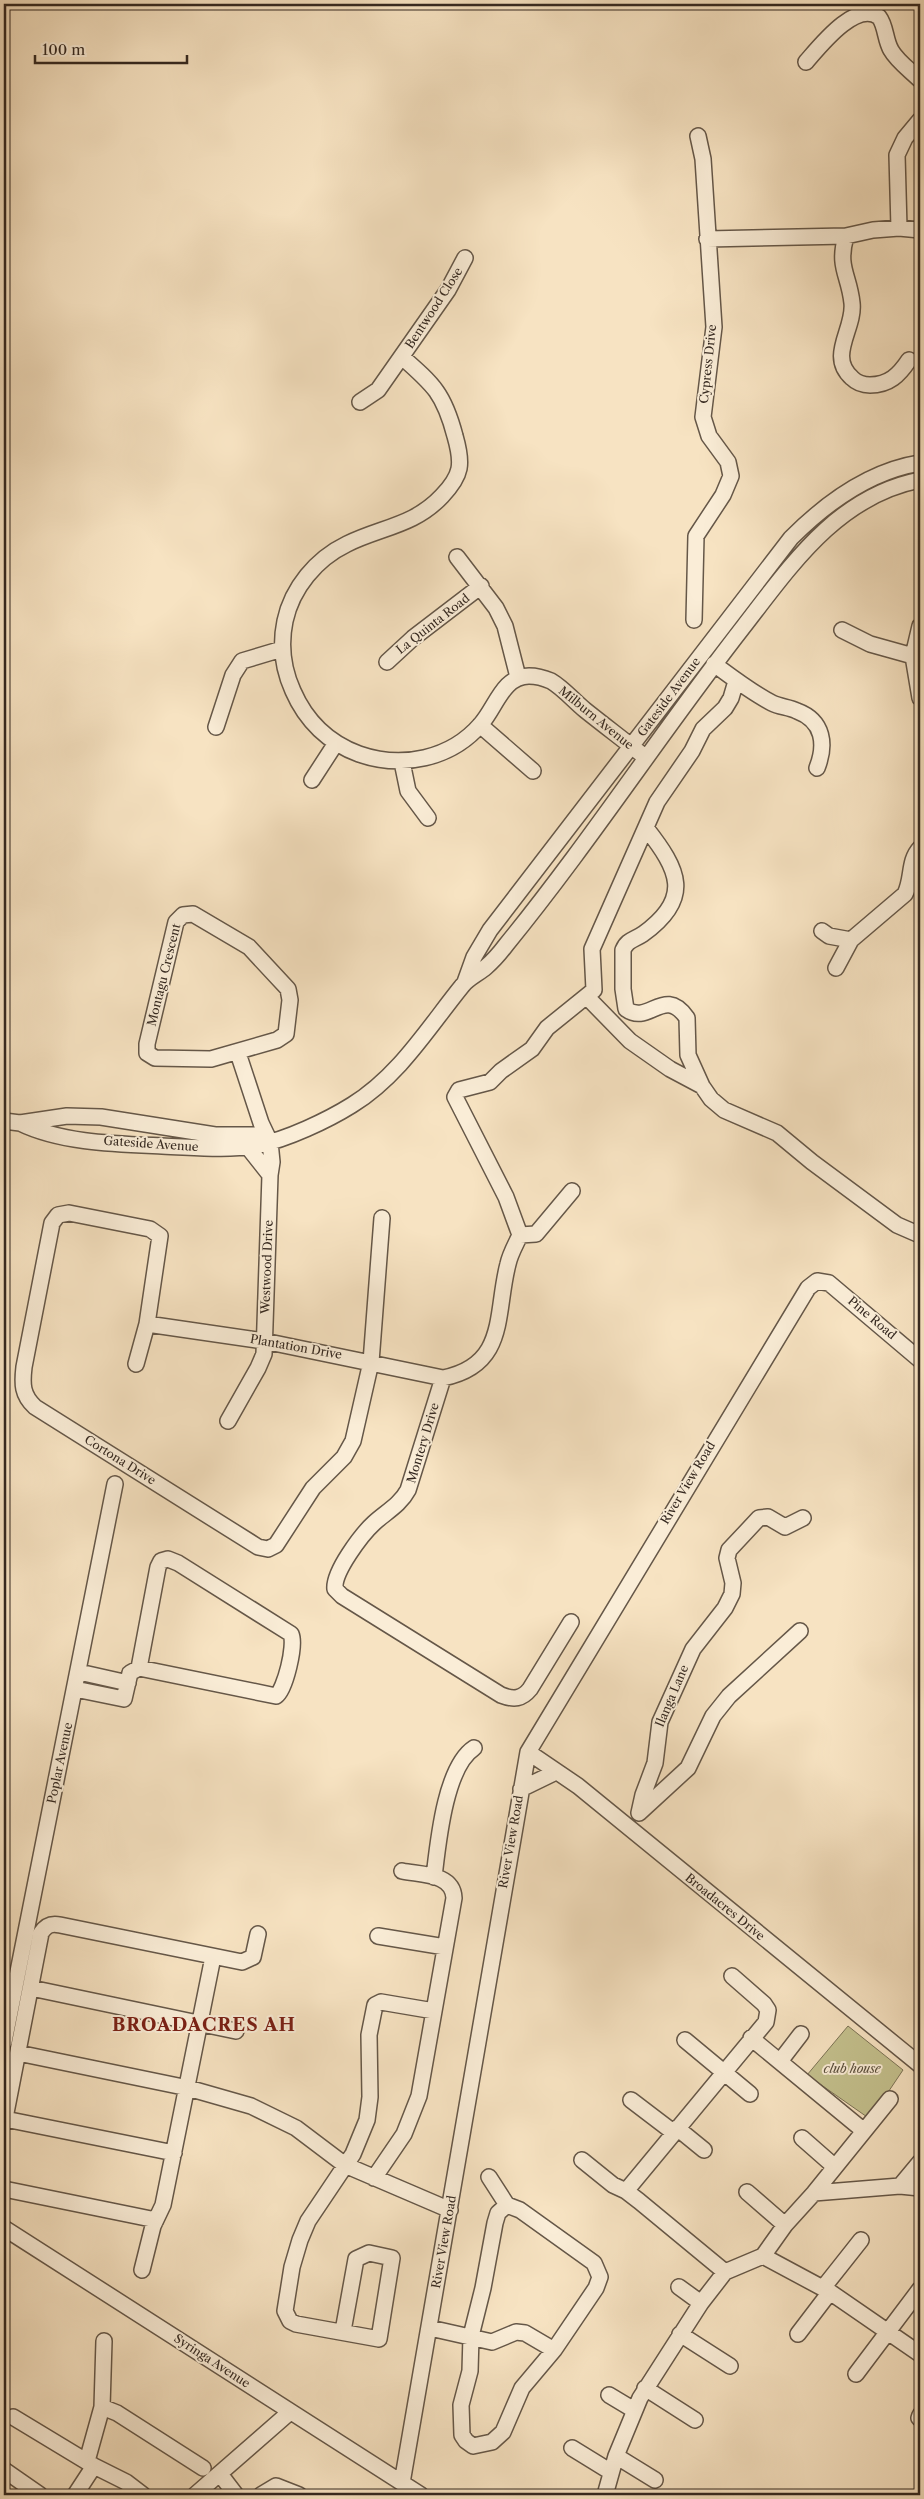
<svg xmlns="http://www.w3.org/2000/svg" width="924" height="2499" viewBox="0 0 924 2499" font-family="'Libre Caslon Text',serif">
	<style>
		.green { fill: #c4c18e; stroke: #7c7457 }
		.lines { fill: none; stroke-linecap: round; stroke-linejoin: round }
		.minor-casing { stroke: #655748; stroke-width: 18 }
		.minor { stroke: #faedd7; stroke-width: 15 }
		.labels { text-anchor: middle; stroke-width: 4; stroke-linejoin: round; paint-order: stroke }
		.street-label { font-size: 12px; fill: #342820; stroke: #faedd7 }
		.park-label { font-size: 12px; font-style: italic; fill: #584e3c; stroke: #faedd7 }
		.district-label { font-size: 18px; font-weight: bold; letter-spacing: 1px; fill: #7a1f14; stroke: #faedd7 }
	</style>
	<rect width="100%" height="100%" fill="#f7e3c2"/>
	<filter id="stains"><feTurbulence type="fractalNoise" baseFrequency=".004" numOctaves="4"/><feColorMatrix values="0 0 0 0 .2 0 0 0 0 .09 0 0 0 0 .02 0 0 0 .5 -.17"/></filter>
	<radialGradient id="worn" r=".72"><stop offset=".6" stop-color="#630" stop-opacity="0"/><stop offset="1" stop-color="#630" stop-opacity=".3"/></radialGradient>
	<path class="green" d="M848 2026 903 2070 870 2119 807 2075Z"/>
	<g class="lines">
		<defs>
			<path id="minor" d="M806 62C820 46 856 0 879 17 886 26 885 40 891 50 897 61 911 71 920 80
				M899 228 897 155 905 138 920 120
				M846 236C837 268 849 274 852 303 855 329 827 356 852 378 857 383 863 385 870 385 889 385 899 375 909 360
				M707 239 846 236 873 230 899 228 920 230
				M402 357C434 385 444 394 455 436 463 464 462 475 442 496 414 526 381 527 347 544 316 559 292 588 285 621 280 645 283 669 293 691 306 721 329 743 359 754 402 769 451 759 481 724 496 707 503 676 529 676 536 676 544 678 551 681 563 688 574 701 585 710 605 726 625 741 645 757
				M360 402 378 390 448 290 465 258
				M457 557 496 608 505 626 518 677
				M694 620 696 536 723 495 731 476 728 462 709 436 703 417 714 327 703 159 698 136
				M920 626 913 656 920 698
				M842 630 870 644 913 656
				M387 662 413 638 481 586
				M714 664C733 678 751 692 772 703 780 707 789 707 797 711 824 721 826 745 817 768
				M480 725 533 771
				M216 727 233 675 242 661 282 649
				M402 762 408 791 428 818
				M312 780 336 743
				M646 828C679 870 693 898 643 934 634 940 627 940 623 950V989L626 1009C649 1026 664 985 687 1018L688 1055 702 1086 711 1099 724 1110 777 1133 812 1162 897 1225 920 1235
				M193 914 249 947 288 989 290 1000 286 1034 277 1040 211 1059 155 1058 147 1053V1044L176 922 183 915Z
				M822 931 829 936 851 940
				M836 968 851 940 905 894C913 878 908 861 920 848
				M465 982 474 957 490 930 791 538C826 503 869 471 920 463
				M587 997 630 1041 670 1069 702 1086
				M4 1121 20 1123 67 1116 101 1117 215 1135H265
				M20 1123C61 1143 116 1144 162 1146 193 1147 227 1151 258 1145 286 1140 328 1120 352 1105 399 1076 428 1028 462 986 468 978 478 974 486 967 493 961 500 953 506 945 590 842 662 731 744 626 792 564 838 496 920 480
				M247 1146 270 1175
				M520 1235 536 1234 572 1191
				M147 1324 264 1341 443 1378C508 1365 495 1313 508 1264 510 1254 516 1244 520 1235L506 1197 455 1097 459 1090 490 1082 501 1071 532 1049 547 1028 594 990 592 949 657 802 692 751 703 729 725 708 731 698 736 681
				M136 1364 147 1324 160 1236 150 1229 69 1213 58 1215 52 1223 24 1367C22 1384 22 1395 35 1407L258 1547 268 1549 276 1545 313 1488 344 1457 353 1441 371 1362 382 1218
				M443 1378 408 1490C400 1505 386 1512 374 1523 362 1534 333 1572 335 1589L342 1596 501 1695C514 1700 522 1699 530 1689L571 1622
				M228 1421 258 1368 264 1354 270 1175 272 1162 270 1142 261 1123 238 1053
				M79 1672 128 1683
				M75 1689 124 1699 130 1673 139 1668 276 1696C285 1690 296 1645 291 1634L178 1563 168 1559 161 1561 158 1567 139 1668
				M528 1752 578 1786 920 2065
				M521 1789 556 1772
				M639 1813 643 1795 655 1763 660 1722 693 1649 725 1608 732 1594 733 1583 727 1558 729 1550 759 1518 768 1517 785 1527 803 1518
				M639 1813 688 1768 713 1716 729 1696 800 1631
				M434 1877C438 1843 445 1767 474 1748
				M378 1936 445 1947
				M31 1988 236 2031
				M751 2038 864 2131
				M685 2040 750 2094
				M4 2042 115 1484
				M18 2053 188 2088 251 2106 296 2128 345 2165 450 2210
				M781 2060 801 2034
				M631 2100 673 2132
				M5 2119 174 2153
				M4 2123 41 1933C46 1925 51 1923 60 1925L242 1962 253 1957 258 1934
				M677 2128 704 2150
				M802 2138 835 2167
				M582 2160 613 2185 626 2191 639 2201 725 2272
				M489 2177 507 2205
				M374 2178 404 2134 419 2096 454 1898C453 1873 421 1875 402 1871
				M900 2186 920 2162
				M4 2189 156 2220
				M626 2191 766 2022 768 2010 764 2004 732 1976
				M747 2192 785 2225
				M814 2193 900 2186 920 2188
				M507 2205 520 2210 594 2263 600 2277 596 2288 554 2350 522 2388 503 2432 492 2442 473 2446 466 2441 462 2435 461 2405 470 2371 471 2336 483 2288 495 2223 498 2213Z
				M4 2228 421 2495
				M763 2256 830 2292 920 2354
				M142 2270 153 2226 163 2205 213 1957
				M679 2287 701 2303
				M823 2288 861 2240
				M430 2328 492 2342 516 2332 525 2333 554 2350
				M343 2331 356 2259 369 2253 392 2258 379 2339 296 2324 290 2321 285 2311 292 2267 300 2240 308 2221 353 2154 367 2120 370 2097 369 2035 375 2005 381 2002 434 2011
				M680 2334 730 2366
				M798 2334 830 2292
				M856 2374 920 2289
				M645 2388 695 2420
				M609 2395 634 2410
				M102 2407 117 2413 203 2468
				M13 2417 94 2466 126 2482 143 2495
				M919 2418 920 2415
				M572 2448 611 2472
				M616 2456 655 2480
				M87 2461 102 2407 104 2341
				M4 2470 40 2495
				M220 2474 236 2495
				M402 2483 528 1752 808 1288 817 1281 829 1283 920 1360
				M75 2495 94 2466
				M195 2495 290 2412
				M261 2495 276 2486 299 2495
				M605 2495 616 2456 640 2398 701 2303 725 2272 763 2256 785 2225 814 2193 890 2099"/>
		</defs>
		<use href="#minor" class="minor-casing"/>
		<use href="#minor" class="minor"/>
	</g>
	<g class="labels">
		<g class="street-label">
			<text transform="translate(434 308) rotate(-57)" y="4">Bentwood Close</text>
			<text transform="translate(708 364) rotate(-84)" y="4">Cypress Drive</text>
			<text transform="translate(433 624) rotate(-38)" y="4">La Quinta Road</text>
			<text transform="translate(669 697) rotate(-53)" y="4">Gateside Avenue</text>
			<text transform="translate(596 718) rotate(39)" y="4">Milburn Avenue</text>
			<text transform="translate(164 975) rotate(-76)" y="4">Montagu Crescent</text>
			<text transform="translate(151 1144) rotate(4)" y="4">Gateside Avenue</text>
			<text transform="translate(267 1267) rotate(-88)" y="4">Westwood Drive</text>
			<text transform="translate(872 1318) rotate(40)" y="4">Pine Road</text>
			<text transform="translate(296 1347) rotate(10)" y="4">Plantation Drive</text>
			<text transform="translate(423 1443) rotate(-73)" y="4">Montery Drive</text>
			<text transform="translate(120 1460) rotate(32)" y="4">Cortona Drive</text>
			<text transform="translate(688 1483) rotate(-59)" y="4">River View Road</text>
			<text transform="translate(672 1696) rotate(-67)" y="4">Ilanga Lane</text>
			<text transform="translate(60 1763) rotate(-78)" y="4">Poplar Avenue</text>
			<text transform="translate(511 1842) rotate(-80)" y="4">River View Road</text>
			<text transform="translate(725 1907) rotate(39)" y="4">Broadacres Drive</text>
			<text transform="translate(444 2242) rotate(-80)" y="4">River View Road</text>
			<text transform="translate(212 2361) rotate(33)" y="4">Syringa Avenue</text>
		</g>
		<g class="park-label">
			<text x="852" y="2073">club house</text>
		</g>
		<g class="district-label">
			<text x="204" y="2031">BROADACRES AH</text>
		</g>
	</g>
	<rect width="924" height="2499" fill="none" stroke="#f7e3c2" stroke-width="20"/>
	<rect x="5" y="5" width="914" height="2489" fill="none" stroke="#342820" stroke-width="2.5"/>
	<rect x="10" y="10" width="904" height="2479" fill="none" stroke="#342820"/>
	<path d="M35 55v8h152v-8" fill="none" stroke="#342820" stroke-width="2.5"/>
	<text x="42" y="55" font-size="15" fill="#342820" stroke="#faedd7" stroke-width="4" paint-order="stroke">100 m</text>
	<rect width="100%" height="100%" filter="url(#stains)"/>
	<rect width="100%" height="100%" fill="url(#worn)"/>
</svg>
